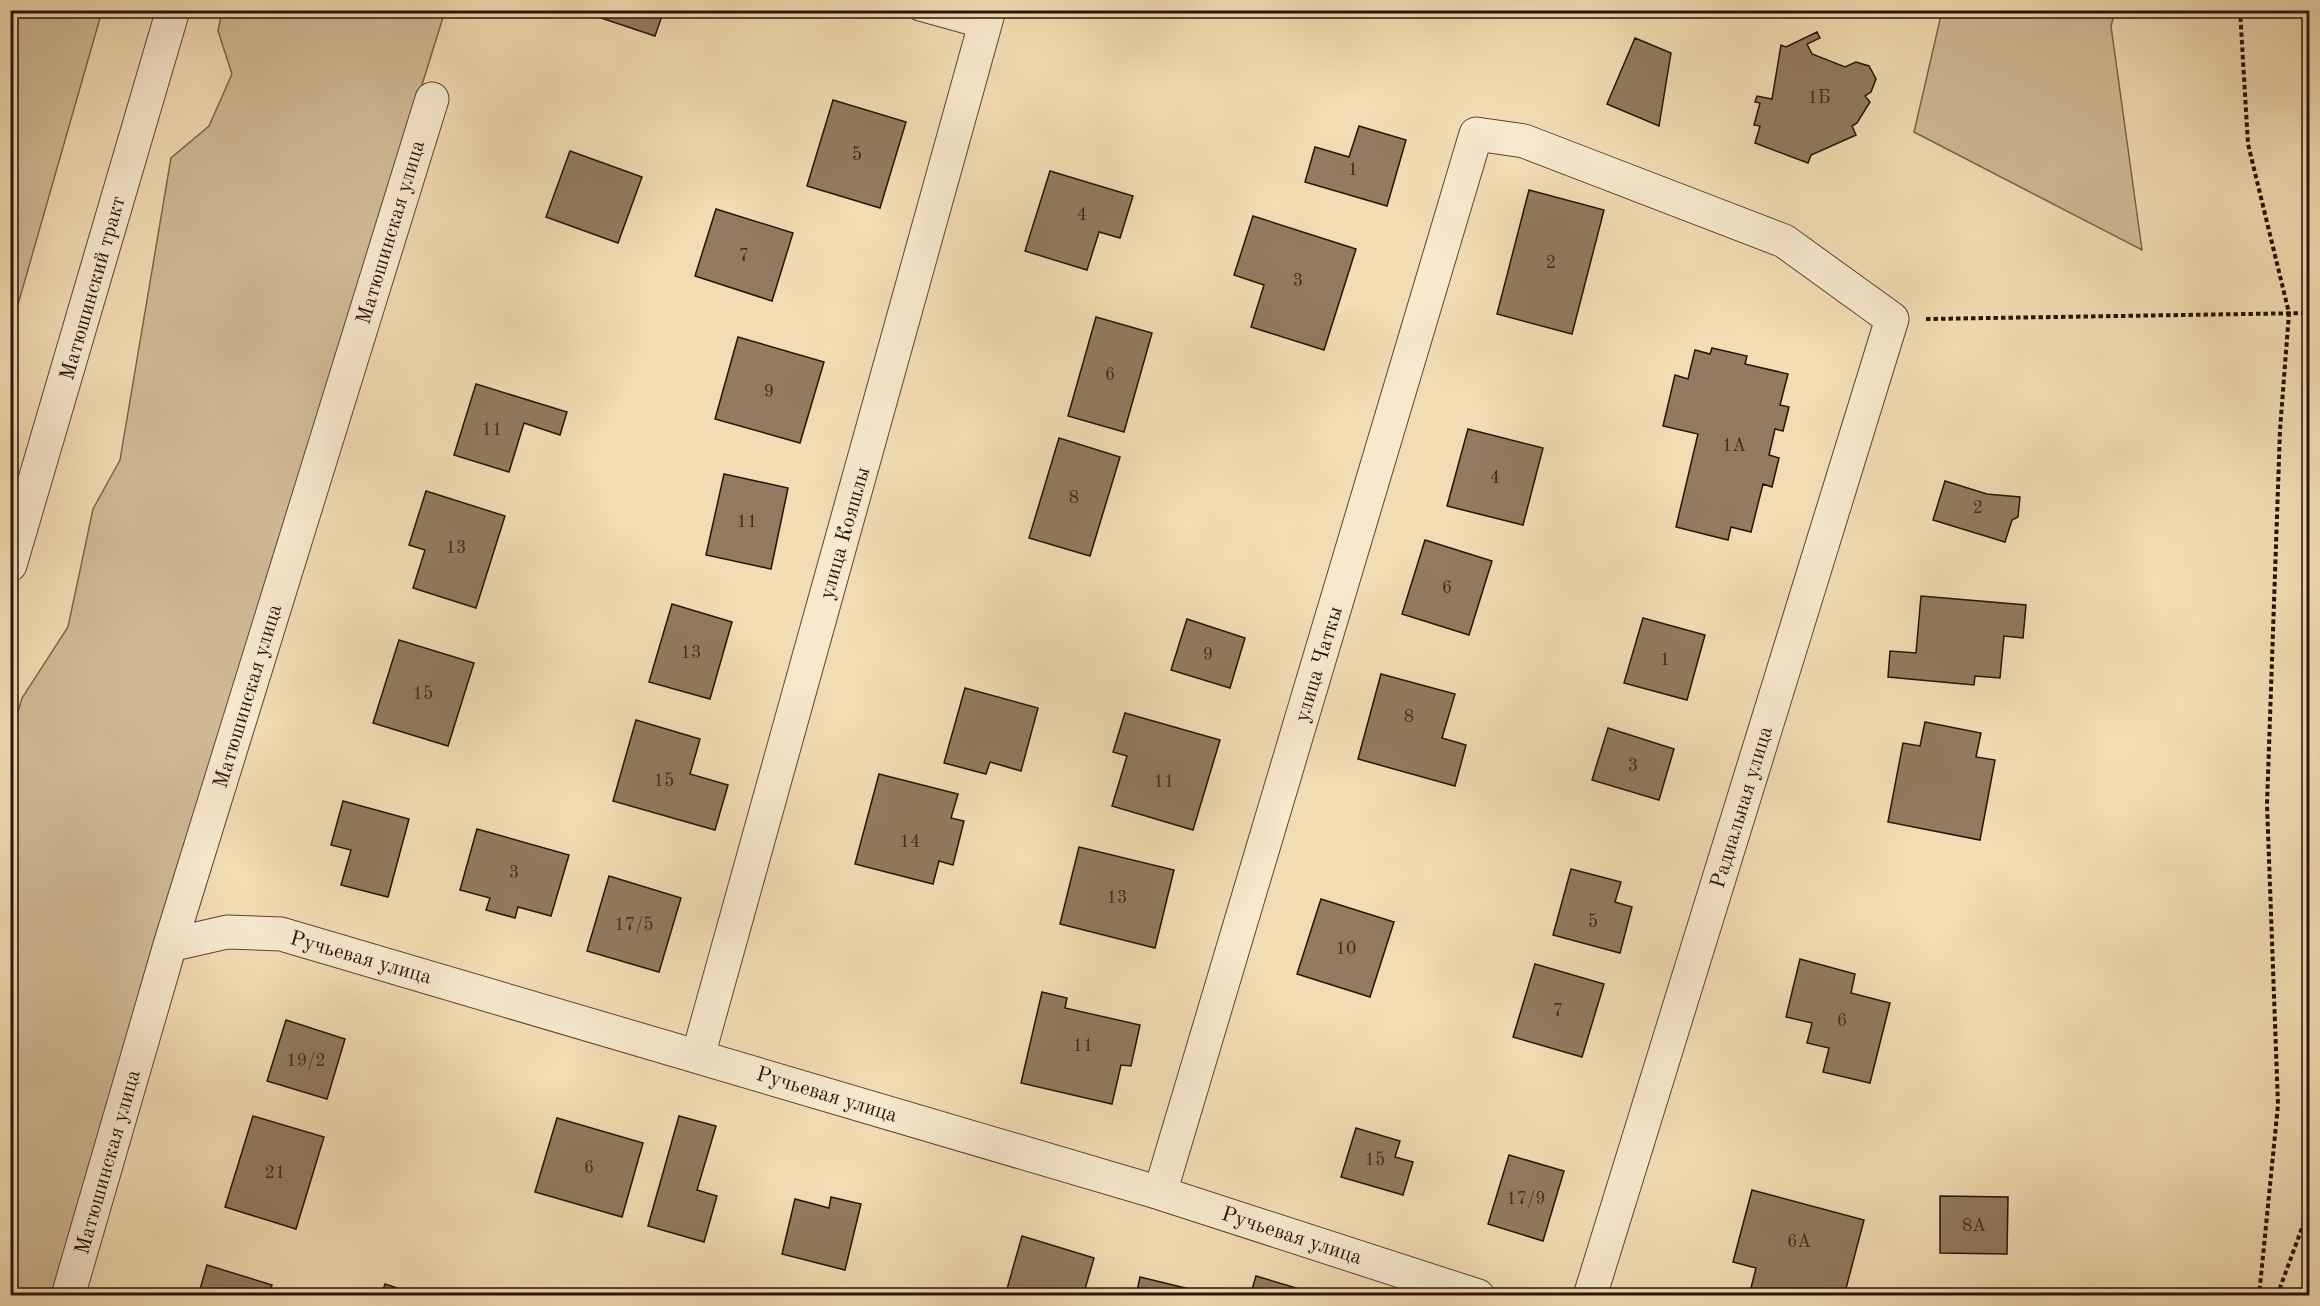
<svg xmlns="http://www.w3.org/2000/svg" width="2320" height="1306" viewBox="0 0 2320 1306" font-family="'Old Standard TT',serif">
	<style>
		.green { fill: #d0ba96; stroke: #7d664e; stroke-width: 1.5 }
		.building { fill: #927b60; stroke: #2a1206; stroke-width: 1.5 }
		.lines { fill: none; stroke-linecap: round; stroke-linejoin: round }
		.service-casing { stroke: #5c4431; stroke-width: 23 }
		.minor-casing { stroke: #5c4431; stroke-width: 35 }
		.tertiary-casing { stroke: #5c4431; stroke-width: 35 }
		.path { stroke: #2a1206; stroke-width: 4; stroke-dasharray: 4.5 3; stroke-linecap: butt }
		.service { stroke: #f7e8ce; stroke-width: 21 }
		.minor { stroke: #f7e8ce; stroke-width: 33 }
		.tertiary { stroke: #f7e8ce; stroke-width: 33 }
		.labels { text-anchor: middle; stroke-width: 4.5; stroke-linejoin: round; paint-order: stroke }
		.number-label { font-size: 18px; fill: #442c1c }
		.street-label { font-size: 21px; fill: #2a1206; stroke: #f7e8ce }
	</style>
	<rect width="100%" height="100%" fill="#f2dcb3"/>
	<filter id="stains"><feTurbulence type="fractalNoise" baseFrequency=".00333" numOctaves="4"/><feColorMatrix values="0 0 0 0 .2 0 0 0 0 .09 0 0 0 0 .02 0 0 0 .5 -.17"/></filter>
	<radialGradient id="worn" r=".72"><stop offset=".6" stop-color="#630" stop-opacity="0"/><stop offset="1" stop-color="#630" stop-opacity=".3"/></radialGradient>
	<path class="green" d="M11 10 102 11 11 329 10 11Z
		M222 11H445L151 954 53 1295 11 1296V737L22 698 68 627 93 509 120 460 171 158 209 126 232 74 218 31Z
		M1942 11H2115L2111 26 2142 250 1914 132Z"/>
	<path class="building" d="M596 10H664L655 36 595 16Z
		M1594 10H1615L1612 18Z
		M1817 32 1820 38 1807 44 1812 54 1845 67 1856 62 1869 66 1876 79 1871 92 1865 96 1870 102 1857 123 1852 126 1856 135 1811 155 1808 163 1755 143 1760 126 1754 125 1760 103 1755 102 1757 96 1772 99 1781 45 1786 47Z
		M1635 38 1671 53 1659 126 1607 104Z
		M833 100 906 122 880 208 807 186Z
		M1359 126 1406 140 1387 206 1305 182 1315 147 1349 157Z
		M570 151 642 177 618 243 546 217Z
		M1050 171 1133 196 1120 238 1099 232 1087 270 1025 251Z
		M1529 190 1604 210 1572 334 1497 314Z
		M716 209 793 233 772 301 695 276Z
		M1253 216 1356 249 1324 350 1251 327 1264 285 1234 275Z
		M1096 317 1152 333 1124 432 1068 416Z
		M738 337 824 362 800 443 715 419Z
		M1712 348 1747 356 1745 364 1788 374 1780 405 1789 407 1783 431 1775 429 1769 455 1779 458 1772 487 1763 484 1751 532 1731 527 1728 540 1676 527 1698 434 1663 426 1675 375 1688 379 1695 350 1710 354Z
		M476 384 567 412 560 435 524 423 509 472 454 455Z
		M1468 429 1543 448 1523 525 1447 506Z
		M1059 438 1120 457 1090 556 1029 538Z
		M724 474 788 488 771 569 706 555Z
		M1945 481 1987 494 2020 497 2018 517 2012 520 2005 542 1933 520Z
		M426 491 505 516 476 608 413 588 425 550 409 545Z
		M1425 540 1492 561 1469 635 1402 614Z
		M1921 596 2026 605 2023 638 2004 636 2000 678 1975 676 1974 685 1888 677 1890 651 1916 653Z
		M672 604 732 622 710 699 649 682Z
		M1643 618 1705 635 1687 700 1624 683Z
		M1187 619 1245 638 1230 688 1171 670Z
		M399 640 474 663 448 746 373 723Z
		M1381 674 1455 694 1442 738 1466 745 1455 786 1358 759Z
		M965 688 1038 708 1021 771 990 762 986 774 944 763Z
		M1125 713 1220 740 1193 830 1112 806 1127 756 1113 752Z
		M636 720 700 739 690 774 728 785 715 830 613 801Z
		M1925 722 1981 733 1976 757 1995 760 1980 840 1888 822 1903 743 1920 746Z
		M1608 728 1674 749 1659 800 1592 780Z
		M879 774 958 794 951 818 964 821 953 865 939 861 933 884 855 864Z
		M343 801 409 819 388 897 341 885 351 850 331 845Z
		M477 829 569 855 551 916 518 907 515 918 486 910 490 898 460 890Z
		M1079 847 1174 870 1155 948 1060 924Z
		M1571 869 1621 882 1615 902 1632 907 1620 953 1553 935Z
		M609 876 681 898 659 972 587 951Z
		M1321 899 1394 922 1370 997 1297 974Z
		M1800 959 1855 974 1851 993 1890 1003 1870 1083 1823 1072 1829 1048 1807 1043 1812 1023 1786 1017Z
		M1535 964 1604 984 1582 1057 1513 1037Z
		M1042 992 1067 998 1065 1008 1140 1025 1131 1066 1121 1065 1112 1104 1021 1083Z
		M286 1020 345 1039 327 1099 267 1081Z
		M253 1116 324 1137 296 1229 225 1207Z
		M679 1116 716 1126 697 1190 717 1196 704 1242 648 1226Z
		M557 1118 643 1143 622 1217 535 1192Z
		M1356 1128 1400 1141 1395 1157 1413 1162 1403 1195 1341 1177Z
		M1509 1155 1564 1171 1543 1241 1488 1224Z
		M1752 1190 1864 1220 1844 1296H1749L1756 1268 1733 1262Z
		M1940 1196 2008 1197 2007 1254 1940 1253Z
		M831 1197 861 1204 845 1270 782 1254 795 1199 829 1208Z
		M1022 1236 1094 1258 1083 1296H1005Z
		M207 1265 272 1285 268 1296H198Z
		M1256 1276 1323 1296H1250Z
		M1140 1277 1214 1295 1213 1296H1136Z
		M385 1284 421 1296H381Z"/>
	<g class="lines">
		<defs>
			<path id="service" d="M919 10 984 28"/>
			<path id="minor" d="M170 945 227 932 281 934 1160 1193 1478 1296
				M698 1056 989 10
				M1160 1193 1476 134 1524 141 1784 241 1892 319 1590 1296
				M68 1296 170 945 432 99"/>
			<path id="tertiary" d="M10 565 173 10"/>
		</defs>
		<use href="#service" class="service-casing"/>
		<use href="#minor" class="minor-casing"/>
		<use href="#tertiary" class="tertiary-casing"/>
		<path class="path" d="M2240 10 2248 144 2289 313 2280 430 2267 804 2278 1105 2259 1296
			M1926 319 2310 313
			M2277 1296 2310 1206"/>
		<use href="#service" class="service"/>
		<use href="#minor" class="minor"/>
		<use href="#tertiary" class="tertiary"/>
	</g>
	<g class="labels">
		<g class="number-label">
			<text x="1819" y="103">1Б</text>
			<text x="857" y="160">5</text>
			<text x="1353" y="175">1</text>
			<text x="1082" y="220">4</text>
			<text x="744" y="261">7</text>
			<text x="1551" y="268">2</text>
			<text x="1298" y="286">3</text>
			<text x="1110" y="380">6</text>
			<text x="769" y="397">9</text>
			<text x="492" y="435">11</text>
			<text x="1734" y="451">1А</text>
			<text x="1495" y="483">4</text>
			<text x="1074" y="503">8</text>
			<text x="1978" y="513">2</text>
			<text x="747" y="527">11</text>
			<text x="456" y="553">13</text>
			<text x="1447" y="593">6</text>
			<text x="691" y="658">13</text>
			<text x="1208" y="660">9</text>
			<text x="1665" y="665">1</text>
			<text x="423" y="699">15</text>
			<text x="1409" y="722">8</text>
			<text x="1633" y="771">3</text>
			<text x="664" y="786">15</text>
			<text x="1164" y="787">11</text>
			<text x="910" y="847">14</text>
			<text x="514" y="878">3</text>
			<text x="1117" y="903">13</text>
			<text x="1593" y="927">5</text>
			<text x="634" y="930">17/5</text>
			<text x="1346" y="954">10</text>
			<text x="1558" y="1016">7</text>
			<text x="1842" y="1026">6</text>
			<text x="1083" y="1051">11</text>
			<text x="306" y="1066">19/2</text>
			<text x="1375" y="1165">15</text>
			<text x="589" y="1173">6</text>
			<text x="275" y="1178">21</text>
			<text x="1526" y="1204">17/9</text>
			<text x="1974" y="1231">8А</text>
			<text x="1799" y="1247">6А</text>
		</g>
		<g class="street-label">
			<text transform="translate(390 232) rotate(-73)" y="7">Матюшинская улица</text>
			<text transform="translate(92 288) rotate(-74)" y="7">Матюшинский тракт</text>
			<text transform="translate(844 533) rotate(-74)" y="7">улица Кояшлы</text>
			<text transform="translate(1318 664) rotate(-73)" y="7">улица Чаткы</text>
			<text transform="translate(247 696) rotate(-73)" y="7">Матюшинская улица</text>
			<text transform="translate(1741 807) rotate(-73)" y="7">Радиальная улица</text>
			<text transform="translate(361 957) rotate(16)" y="7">Ручьевая улица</text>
			<text transform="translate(827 1094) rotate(17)" y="7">Ручьевая улица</text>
			<text transform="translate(107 1162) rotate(-74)" y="7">Матюшинская улица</text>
			<text transform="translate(1292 1235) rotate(18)" y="7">Ручьевая улица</text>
		</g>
	</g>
	<rect width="2320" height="1306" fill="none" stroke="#f2dcb3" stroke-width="36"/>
	<rect x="12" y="12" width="2296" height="1282" fill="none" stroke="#2a1206" stroke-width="3"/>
	<rect x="18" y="18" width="2284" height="1270" fill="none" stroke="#2a1206" stroke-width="1.5"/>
	<rect width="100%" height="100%" filter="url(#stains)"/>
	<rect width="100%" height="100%" fill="url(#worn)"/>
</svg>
